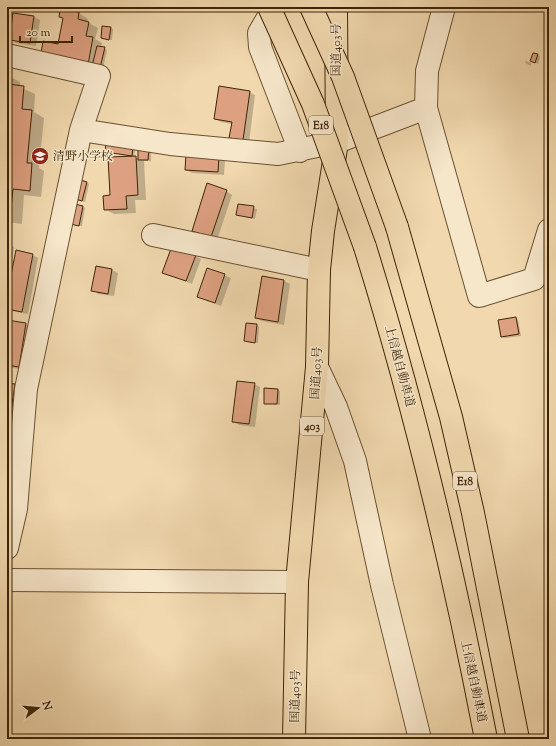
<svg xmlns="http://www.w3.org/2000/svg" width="556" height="746" viewBox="0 0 556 746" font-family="'Sorts Mill Goudy','Noto Serif JP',serif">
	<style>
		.shadow { fill: #0003 }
		.building { fill: #dda181; stroke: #3d2407 }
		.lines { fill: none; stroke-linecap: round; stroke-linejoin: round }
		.minor-casing { stroke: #6a5131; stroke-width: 24 }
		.highway-casing { stroke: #3d2407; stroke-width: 24 }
		.minor { stroke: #f6e6ca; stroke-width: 22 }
		.highway { stroke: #f1d8ae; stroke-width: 22 }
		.highway-bridge-casing { stroke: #3d2407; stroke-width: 24; stroke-linecap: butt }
		.highway-bridge { stroke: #f1d8ae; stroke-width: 22 }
		.labels { text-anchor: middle; stroke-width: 3; stroke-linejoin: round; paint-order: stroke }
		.shield { fill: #f6e6ca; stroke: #745e42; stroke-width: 1 }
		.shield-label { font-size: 11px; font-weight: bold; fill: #3d2407 }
		.street-label { font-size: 12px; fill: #3d2407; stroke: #f6e6ca }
		.poi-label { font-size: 12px; fill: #3d2407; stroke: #f6e6ca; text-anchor: start }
	</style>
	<rect width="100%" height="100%" fill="#f1d8ae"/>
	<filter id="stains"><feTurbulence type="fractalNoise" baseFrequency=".005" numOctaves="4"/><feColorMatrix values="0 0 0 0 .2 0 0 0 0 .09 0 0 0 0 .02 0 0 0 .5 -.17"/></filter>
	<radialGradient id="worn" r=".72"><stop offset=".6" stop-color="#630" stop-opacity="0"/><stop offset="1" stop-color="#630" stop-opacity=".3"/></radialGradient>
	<path class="shadow" d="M26 7H39V9Z
		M61 10 79 13 88 19 87 22 98 28 95 39 102 43 101 48 107 50 103 69 97 70 59 45 64 19 60 16Z
		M34 17 40 20 36 46 16 43 10 39Z
		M110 28 113 29 112 40 102 38Z
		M538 55 540 57 538 64 534 62Z
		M526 61 531 63V66L525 63Z
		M7 75 20 82V87L35 94 34 112 44 118 39 168 44 171 41 197 24 195 22 224 7 222Z
		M249 92 255 95 249 143 236 141 230 137 232 124 221 122 215 119Z
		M136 147 134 157 139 159V149L151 151V161H144L146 200H135L136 213 114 214 105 209 131 156 106 152Z
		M219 157 225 160 224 175 192 173 186 170Z
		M87 183 89 184 85 202 76 200Z
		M226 191 232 195 217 240 193 230Z
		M239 205 257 209 255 219 237 215Z
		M83 207 85 208 82 226 70 224Z
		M7 243 14 247 12 259 7 258Z
		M32 255 38 258 28 314 11 311 7 309V300Z
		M195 256 201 259 192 284 170 275Z
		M207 269 231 278 221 306 198 297Z
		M112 270 118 273 114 296 98 294 93 290Z
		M284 281 290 284 284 325 262 321 256 318Z
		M516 318 518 320 521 336 505 338 502 337 500 321Z
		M7 321 25 324 31 327 25 370 7 367Z
		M257 325 259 327 258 343 245 341Z
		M7 384 21 389 16 421 7 420Z
		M254 384 260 387 255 427 239 425 233 421Z
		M278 390 280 391V405L265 403Z"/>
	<path class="building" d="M60 9 79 12 78 19 89 22 86 36 93 37 88 65 41 53 43 41 58 44 63 18 59 17Z
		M13 13 34 16 30 43 9 40Z
		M102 26 111 27 109 40 101 38Z
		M97 46 105 47 100 68 92 66Z
		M533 53 538 54 535 63 530 61Z
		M7 74H9L8 84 24 86 22 109 32 110 27 163H32L30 191 13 189 10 218 7 217Z
		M219 86 250 91 243 140 229 138 232 122 214 119Z
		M106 141 133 145 132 156 105 152Z
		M138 148H149L148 160H138Z
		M186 154 219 156 218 172 185 170Z
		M136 156 138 195 126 196 127 209 104 210 103 196 110 195 108 157Z
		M77 179 87 182 82 201 73 198Z
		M207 183 227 190 211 237 192 231Z
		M70 203 83 206 79 226 66 223Z
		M238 204 254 206 252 218 236 215Z
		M172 246 196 255 186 281 162 273Z
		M16 250 33 254 22 312 7 309V295Z
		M96 266 112 269 108 294 91 291Z
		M207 268 225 274 215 303 197 297Z
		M262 276 284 280 278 322 255 318Z
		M516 317 519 334 501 337 498 320Z
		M7 320 26 323 19 367 7 365Z
		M246 323 257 324 255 343 244 341Z
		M237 381 255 383 249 424 232 422Z
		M7 383 15 384 10 418H7Z
		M264 388 278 389 277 404H264Z"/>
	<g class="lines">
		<defs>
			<path id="minor" d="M274 7 259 33 260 47 300 151
				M444 7 427 71 426 108 479 296 534 279 549 230
				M7 55 99 76 81 130
				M153 235 319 270
				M317 367 336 407 355 461 382 585 420 739
				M7 548 16 509 26 389 81 130 170 144 278 154 337 142 426 108
				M7 580 297 582"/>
			<path id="highway" d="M397 227 451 417 473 513 518 739
				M365 247C415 408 454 573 486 739
				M294 739 297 582 317 367 319 270 323 231 337 142 336 7"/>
		</defs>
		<use href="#minor" class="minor-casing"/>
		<use href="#highway" class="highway-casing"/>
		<use href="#minor" class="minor"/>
		<use href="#highway" class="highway"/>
		<defs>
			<path id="highway-bridge" d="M269 7 313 104 365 247
				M311 7 343 77 397 227"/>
		</defs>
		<use href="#highway-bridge" class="highway-bridge-casing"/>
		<use href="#highway-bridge" class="highway-bridge"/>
	</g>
	<defs>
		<symbol id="school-disc" viewBox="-11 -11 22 22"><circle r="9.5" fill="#8f2418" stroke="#f6e6ca"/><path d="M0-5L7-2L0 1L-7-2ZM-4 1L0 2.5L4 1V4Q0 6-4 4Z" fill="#fff"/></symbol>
	</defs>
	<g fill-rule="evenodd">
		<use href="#school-disc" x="30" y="146" width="20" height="20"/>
	</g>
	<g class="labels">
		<g class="shield">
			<rect x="309" y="116" width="24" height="18" rx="3"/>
			<rect x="300" y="417" width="24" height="18" rx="3"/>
			<rect x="453" y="472" width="24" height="18" rx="3"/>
		</g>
		<g class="shield-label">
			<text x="321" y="129">E18</text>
			<text x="312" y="430">403</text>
			<text x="465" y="485">E18</text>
		</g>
		<g class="street-label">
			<text transform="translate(336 50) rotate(-90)" y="4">国道403号</text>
			<text transform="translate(400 366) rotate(75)" y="4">上信越自動車道</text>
			<text transform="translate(316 373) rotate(-87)" y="4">国道403号</text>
			<text transform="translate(474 681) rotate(78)" y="4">上信越自動車道</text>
			<text transform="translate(295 696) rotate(-89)" y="4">国道403号</text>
		</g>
		<g class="poi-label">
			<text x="53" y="160">清野小学校</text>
		</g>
	</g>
	<rect width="556" height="746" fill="none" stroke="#f1d8ae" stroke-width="24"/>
	<rect x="8" y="8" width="540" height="730" fill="none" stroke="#3d2407" stroke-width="2"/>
	<rect x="12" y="12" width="532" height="722" fill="none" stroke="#3d2407"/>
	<g transform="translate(38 708) rotate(74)" stroke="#f6e6ca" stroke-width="3" paint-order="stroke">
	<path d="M0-3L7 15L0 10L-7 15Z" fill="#3d2407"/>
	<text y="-6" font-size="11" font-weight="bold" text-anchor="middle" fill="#3d2407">N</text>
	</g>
	<path d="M20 36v6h52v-6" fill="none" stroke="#3d2407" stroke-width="2"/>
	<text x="26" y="36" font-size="12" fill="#3d2407" stroke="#f6e6ca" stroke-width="3" paint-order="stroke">20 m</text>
	<rect width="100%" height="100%" filter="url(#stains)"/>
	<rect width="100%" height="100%" fill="url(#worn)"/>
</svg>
